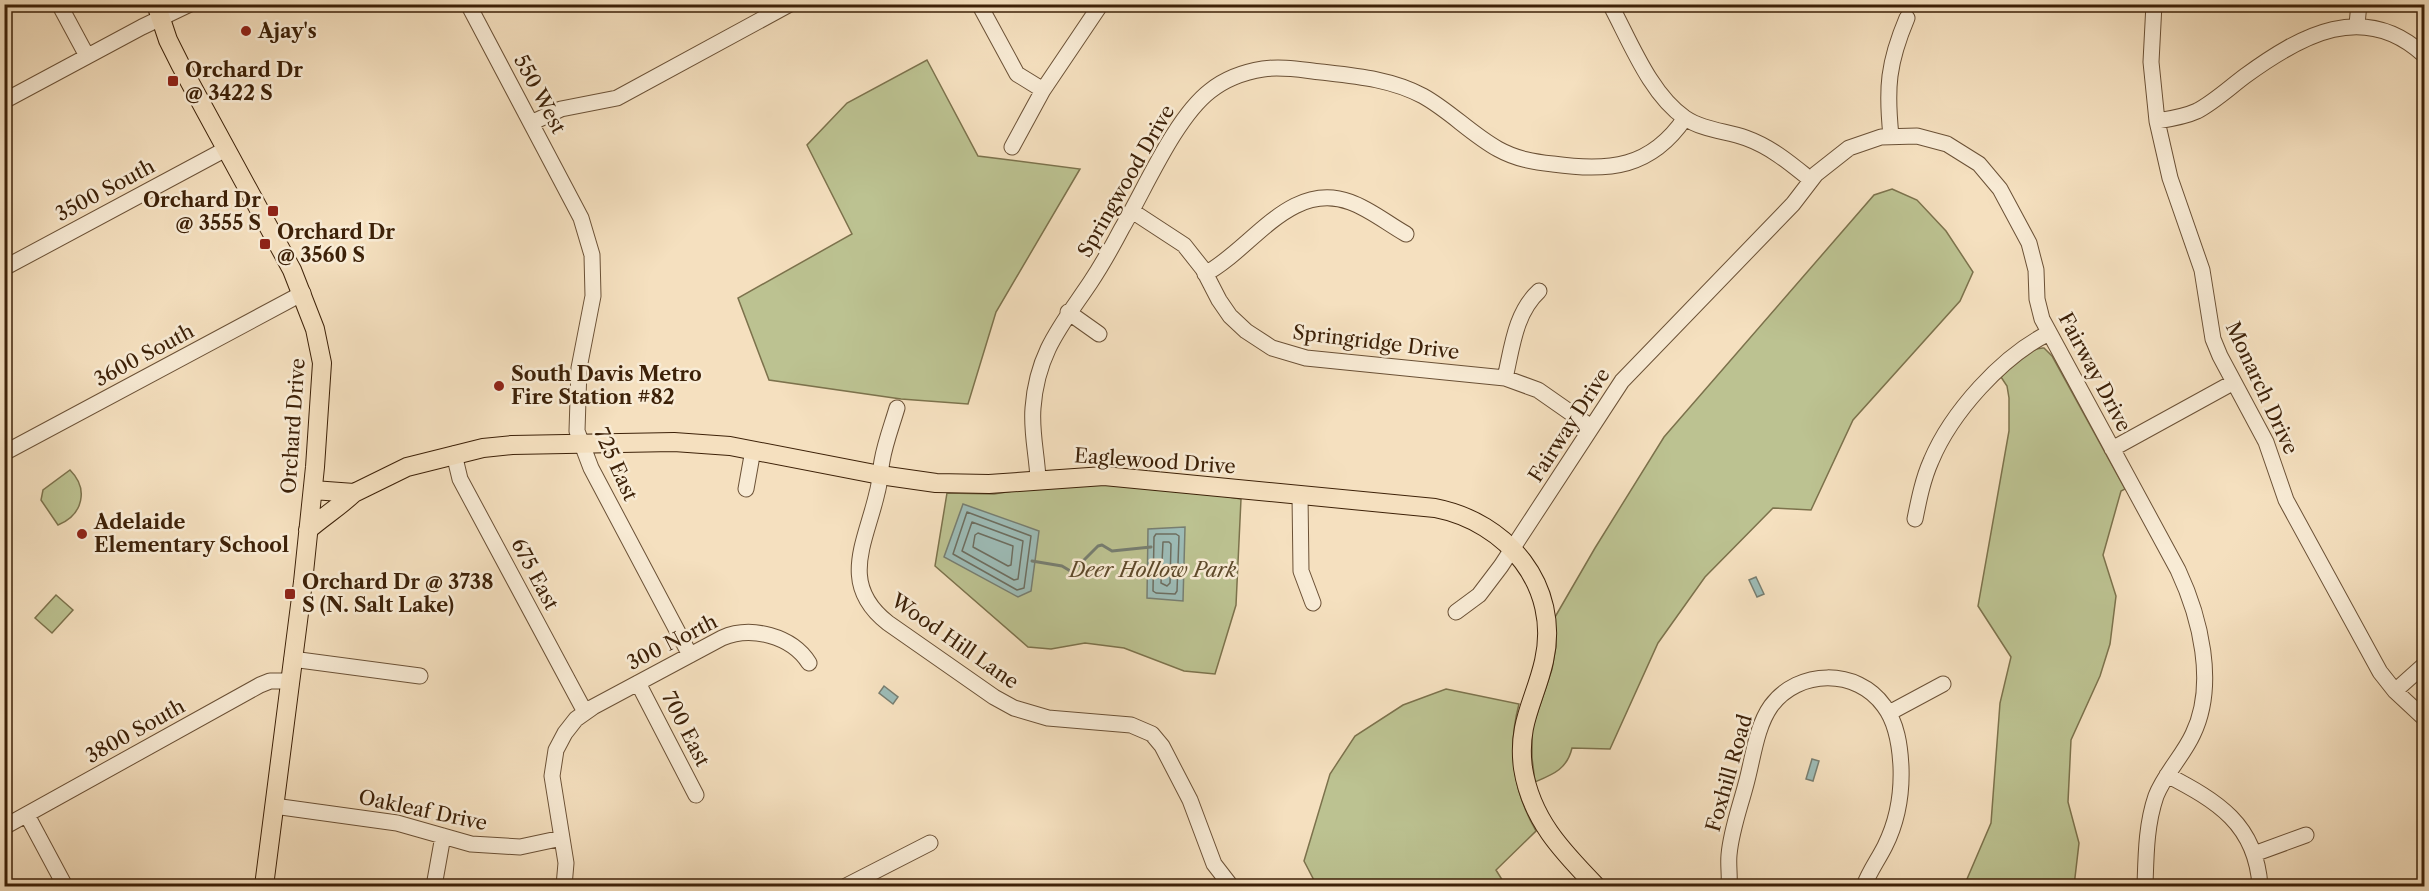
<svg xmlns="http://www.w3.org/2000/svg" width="2429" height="891" viewBox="0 0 2429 891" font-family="'Libre Caslon Text',serif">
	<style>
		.green { fill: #bcc291; stroke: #7c724c; stroke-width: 1.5 }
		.water { fill: #9dbcb7; stroke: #777e71; stroke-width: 1.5 }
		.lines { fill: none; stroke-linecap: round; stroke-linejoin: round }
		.shore { stroke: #6d6e60; stroke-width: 1.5 }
		.stream { stroke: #777e71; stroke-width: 3 }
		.minor-casing { stroke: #6b5136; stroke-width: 17 }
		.major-casing { stroke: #3d2108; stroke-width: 20 }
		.minor { stroke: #f8ebd5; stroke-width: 15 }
		.major { stroke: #f5e0bf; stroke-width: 18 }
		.poi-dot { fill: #8f2418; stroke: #f8ebd5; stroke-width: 2 }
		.labels { text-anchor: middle; stroke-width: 5; stroke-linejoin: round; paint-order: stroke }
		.poi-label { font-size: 20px; font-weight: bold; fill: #3d2108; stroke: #f8ebd5; text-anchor: start }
		.street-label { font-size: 20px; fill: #3d2108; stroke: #f8ebd5 }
		.park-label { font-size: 20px; font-style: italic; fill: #5d492a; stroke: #f8ebd5 }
	</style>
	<rect width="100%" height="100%" fill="#f5e0bf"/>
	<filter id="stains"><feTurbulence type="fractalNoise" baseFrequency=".00333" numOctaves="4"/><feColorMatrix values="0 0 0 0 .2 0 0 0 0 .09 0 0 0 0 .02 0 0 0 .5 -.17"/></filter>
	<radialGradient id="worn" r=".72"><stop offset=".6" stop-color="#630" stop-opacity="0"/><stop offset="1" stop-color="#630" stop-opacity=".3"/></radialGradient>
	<path class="green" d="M927 60 978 156 1080 169 996 312 968 404 901 399 769 380 738 298 852 234 807 145 847 103Z
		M1892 189 1917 200 1946 231 1973 272 1960 301 1853 420 1811 510 1773 508 1705 577 1658 643 1610 749 1572 748C1567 769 1554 774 1535 782L1532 758V729L1552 669 1556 646 1555 617 1595 548 1664 437 1874 195Z
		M2044 348 2052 356 2125 489 2121 491 2103 555 2116 596 2110 644 2100 676 2071 740 2068 802 2079 843 2074 886H1964L1991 823 2000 703 2011 657 1978 606 2009 431V398L2007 386 2001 377C2011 366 2028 347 2044 348Z
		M70 470C89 489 83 515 58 525L41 500 43 490Z
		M1105 482 1163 486 1241 499 1236 605 1215 674 1184 671 1124 648 1085 643 1051 649 1028 647 935 566 947 493 994 494 1038 487Z
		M56 595 73 610 52 633 35 618Z
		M1446 689 1519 704C1507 749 1513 791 1536 831L1496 870 1506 886H1317L1304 861 1330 774 1355 736 1403 705Z"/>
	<path class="water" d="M963 504 1039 531 1031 591 1018 597 944 557Z
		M1185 527 1183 601 1147 598 1148 529Z
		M1756 577 1764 594 1757 597 1749 580Z
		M884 686 898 697 893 704 879 693Z
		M1812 759 1819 761 1813 781 1806 779Z"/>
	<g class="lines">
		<path class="shore" d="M967 512 1031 536 1024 588 1017 590 953 554Z
			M972 522 1023 541 1018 579 1014 580 962 551Z
			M978 533 1013 546 1011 565 1008 566 973 547 975 535Z
			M1156 534H1176L1179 536 1177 591 1175 594 1156 593 1153 591 1154 537Z
			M1163 542H1169L1171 544 1170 583 1167 586 1161 583Z"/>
		<path class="stream" d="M1032 561 1062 566 1072 572 1098 546 1102 545 1112 551 1151 547"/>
		<defs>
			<path id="minor" d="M59 4 87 56
				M468 4 581 218 592 255 593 296 579 368 577 431 591 468 690 655
				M979 4 1017 74 1043 90
				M1610 4C1630 41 1650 94 1685 118 1703 130 1726 131 1746 138 1771 147 1790 163 1811 180
				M2154 4 2151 62 2157 121 2170 178 2202 270 2213 339 2220 356 2266 442 2286 500 2380 672 2395 691 2424 718
				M2357 24 2359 4
				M4 101 142 27 190 4
				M2157 121C2170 119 2184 117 2197 111 2214 102 2229 88 2245 76 2301 35 2364 0 2424 55
				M531 123 561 109 617 98 790 4
				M1891 136C1886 88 1888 63 1907 18
				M1012 147 1043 90 1101 4
				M1132 211 1184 245 1203 269 1219 300 1230 316 1246 331 1272 348 1306 358 1505 378 1538 390 1591 427
				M4 268 226 149
				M1205 274C1252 249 1290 180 1350 202 1370 209 1388 224 1406 234
				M1068 312 1099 334
				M1505 378C1512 348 1515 313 1539 291
				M897 408C892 425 885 443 882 461 880 472 880 483 877 493 866 542 838 584 888 623L994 697 1014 708 1048 718 1131 725 1152 734 1162 746 1190 800 1214 864 1231 886
				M2112 449 2234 382
				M4 453 303 293
				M454 454 460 479 585 712
				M1038 479C1037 455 1031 432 1033 408 1037 353 1061 326 1090 283 1102 265 1112 247 1122 228 1145 189 1175 118 1210 91 1225 79 1244 72 1263 69 1282 66 1302 70 1321 72 1356 76 1391 79 1423 96 1450 111 1471 134 1498 149 1516 159 1534 162 1553 164 1609 172 1651 168 1685 118
				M746 489 753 450
				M1300 495 1301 571 1313 603
				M1915 519C1919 499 1923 479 1931 461 1951 413 2002 356 2049 333
				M1456 612 1479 595 1501 566 1622 381 1793 204 1816 174 1849 148 1881 137 1917 136 1947 144 1979 164 2000 189 2029 243 2036 270 2037 299 2042 319 2178 570C2200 617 2217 684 2193 734 2183 756 2165 773 2156 796 2146 825 2146 856 2145 886
				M292 659 420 676
				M638 683 696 795
				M2395 691 2424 665
				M1889 713 1943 684
				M2167 775C2217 801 2256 824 2260 886
				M274 806 397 823 471 844 520 847 562 838
				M27 815 65 886
				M4 827 260 685 270 681H289
				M2254 854 2306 835
				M434 886 443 836
				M564 886 566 863 552 776 556 750 565 733 576 719 593 707 722 638C751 625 792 636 809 663
				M846 886 930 843
				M1729 886C1730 876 1728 865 1729 855 1731 831 1740 807 1746 784 1753 759 1756 727 1771 706 1798 669 1857 668 1884 706 1897 723 1900 746 1901 767 1902 794 1897 822 1885 846 1878 860 1869 872 1864 886"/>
			<path id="major" d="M156 4 168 40 181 66 292 270 315 329 322 363 315 467 303 582 264 886
				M313 490 354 493 407 467 483 448 512 445 674 442 730 446 880 475 936 483 989 484 1104 476 1435 508C1507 522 1561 586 1544 661 1535 701 1517 723 1523 768 1531 819 1562 851 1596 886
				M308 530C323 517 339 507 354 493"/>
		</defs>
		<use href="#minor" class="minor-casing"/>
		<use href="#major" class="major-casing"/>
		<use href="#minor" class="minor"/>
		<use href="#major" class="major"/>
	</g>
	<g class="poi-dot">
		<circle cx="246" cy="31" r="6"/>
		<rect x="167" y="75" width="12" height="12" rx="3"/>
		<rect x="267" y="205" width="12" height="12" rx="3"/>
		<rect x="259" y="238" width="12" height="12" rx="3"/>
		<circle cx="499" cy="386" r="6"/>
		<circle cx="82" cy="534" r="6"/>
		<rect x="284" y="588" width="12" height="12" rx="3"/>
	</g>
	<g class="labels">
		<g class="poi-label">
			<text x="258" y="38">Ajay's</text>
			<text x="185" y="77">Orchard Dr<tspan x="185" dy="23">@ 3422 S</tspan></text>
			<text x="261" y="207" text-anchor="end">Orchard Dr<tspan x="261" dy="23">@ 3555 S</tspan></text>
			<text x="277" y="239">Orchard Dr<tspan x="277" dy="23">@ 3560 S</tspan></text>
			<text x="511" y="381">South Davis Metro<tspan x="511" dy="23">Fire Station #82</tspan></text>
			<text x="94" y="529">Adelaide<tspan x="94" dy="23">Elementary School</tspan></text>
			<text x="302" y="589">Orchard Dr @ 3738<tspan x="302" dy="23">S (N. Salt Lake)</tspan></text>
		</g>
		<g class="street-label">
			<text transform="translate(540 94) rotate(62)" y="7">550 West</text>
			<text transform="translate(1126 181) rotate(-60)" y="7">Springwood Drive</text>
			<text transform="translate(105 190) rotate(-28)" y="7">3500 South</text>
			<text transform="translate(1376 342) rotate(7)" y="7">Springridge Drive</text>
			<text transform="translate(144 355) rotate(-28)" y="7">3600 South</text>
			<text transform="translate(2095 372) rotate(62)" y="7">Fairway Drive</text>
			<text transform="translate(2262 388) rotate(65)" y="7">Monarch Drive</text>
			<text transform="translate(1569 425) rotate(-57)" y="7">Fairway Drive</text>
			<text transform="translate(293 426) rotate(-86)" y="7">Orchard Drive</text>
			<text transform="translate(1155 461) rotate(4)" y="7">Eaglewood Drive</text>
			<text transform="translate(616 464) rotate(66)" y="7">725 East</text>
			<text transform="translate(535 574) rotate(62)" y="7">675 East</text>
			<text transform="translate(955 641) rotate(35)" y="7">Wood Hill Lane</text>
			<text transform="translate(672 642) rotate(-27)" y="7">300 North</text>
			<text transform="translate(686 729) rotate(63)" y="7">700 East</text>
			<text transform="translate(135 731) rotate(-29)" y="7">3800 South</text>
			<text transform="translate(1729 773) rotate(-74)" y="7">Foxhill Road</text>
			<text transform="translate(423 810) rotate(12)" y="7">Oakleaf Drive</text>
		</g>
		<g class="park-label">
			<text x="1153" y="577">Deer Hollow Park</text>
		</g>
	</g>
	<rect width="2429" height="891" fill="none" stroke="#f5e0bf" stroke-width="24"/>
	<rect x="6" y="6" width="2417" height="879" fill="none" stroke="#3d2108" stroke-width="3"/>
	<rect x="12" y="12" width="2405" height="867" fill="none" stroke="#3d2108" stroke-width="1.5"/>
	<rect width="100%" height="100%" filter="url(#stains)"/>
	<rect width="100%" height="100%" fill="url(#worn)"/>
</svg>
